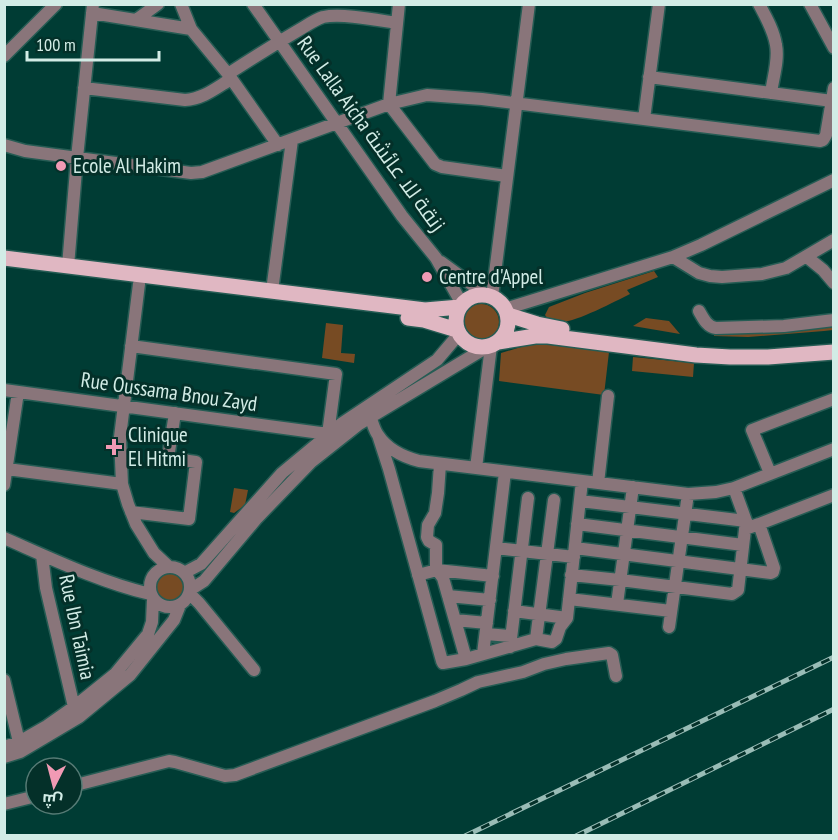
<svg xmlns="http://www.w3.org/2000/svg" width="838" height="840" viewBox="0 0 838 840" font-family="'PT Sans Narrow',Cairo,sans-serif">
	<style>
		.green { fill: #774b23 }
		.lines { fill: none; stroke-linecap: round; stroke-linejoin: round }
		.minor-casing { stroke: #265c54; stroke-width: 15 }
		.major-casing { stroke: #265c54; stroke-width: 18 }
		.minor { stroke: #89757a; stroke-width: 12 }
		.major { stroke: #e0b7c2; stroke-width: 15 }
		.rail-casing { stroke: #99bcb6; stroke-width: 5 }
		.rail { stroke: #043029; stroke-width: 3; stroke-dasharray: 9; stroke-linecap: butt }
		.poi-dot { fill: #f19ab4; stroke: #043029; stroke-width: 2 }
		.labels { text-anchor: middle; stroke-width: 6; stroke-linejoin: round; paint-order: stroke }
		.street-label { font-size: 21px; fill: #d2ece6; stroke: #043029 }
		.poi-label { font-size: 21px; fill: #d2ece6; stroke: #043029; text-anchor: start }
	</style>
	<rect width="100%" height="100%" fill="#003c34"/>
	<path class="green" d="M654 271 658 277 627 290 630 294C616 301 576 322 562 322 555 322 548 320 545 315L549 307 585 293Z
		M463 322a18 18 0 1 1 36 0a18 18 0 1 1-36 0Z
		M646 318 669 321 680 334 633 326Z
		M833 322V330L824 331 748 337 714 336V331Z
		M326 323 343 325 341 353 355 354 354 363 322 358Z
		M534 343 609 352 604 395 499 381 501 353Z
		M633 357 694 363 693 377 632 371Z
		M234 488 248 490 245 505 234 513 230 512Z
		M155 588a15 15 0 1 1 30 0a15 15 0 1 1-30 0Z"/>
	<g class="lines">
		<defs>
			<path id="minor" d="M181 4 191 29
				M253 4 402 216 436 258 462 304
				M399 4 389 104 435 164 442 167 507 176
				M759 4C766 17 774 31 776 45 779 60 773 78 771 93
				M810 4 834 48
				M92 13 191 29 228 74 278 145
				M136 20 158 4
				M4 56 56 4
				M228 74C251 59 275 44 299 30 306 26 314 20 323 17 342 13 377 20 397 23
				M649 77 832 101
				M84 88 185 100C203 99 216 88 231 79
				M644 119 659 4
				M4 145 25 151 191 173 202 172 389 104 427 95 482 99 820 141 823 140 826 135 834 88
				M673 257 699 273 710 276 722 277 762 274 786 268 834 240
				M807 257 823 270 834 283
				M441 262 486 295
				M68 266 77 158 93 4
				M139 284 120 437 122 484 128 504 136 524 154 553 169 567
				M272 291 292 140
				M492 297 529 4
				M505 309 673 257 701 245 834 180
				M699 311C703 318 707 327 716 328L784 326 834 320
				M4 390 328 434 336 374 131 346
				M370 417C373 423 374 430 378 435 387 449 404 457 419 461L688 494 716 492 734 488 834 449
				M378 435 389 469 442 661 443 663 466 659 536 639 552 642 556 639 560 627 567 618 582 481
				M440 464 438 493 435 513 428 525 427 537 429 541 436 545V566L437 570 443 578 466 659
				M476 468 491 346
				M7 469 122 484
				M770 473 752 430 834 399
				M598 483 608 396
				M4 485 18 392
				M580 501 746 521 748 525
				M131 512 189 519 196 462 168 458 175 413
				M577 524 743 545
				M759 524 834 495
				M4 538C52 559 100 582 150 594
				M496 548 574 557
				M575 548 771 573 773 572 774 568 759 524 745 529
				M42 555 46 588 74 707
				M150 587a20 20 0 1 1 40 0a20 20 0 1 1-40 0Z
				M184 573 201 564 282 473 341 424 437 360 459 334
				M418 575 437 570 493 576
				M571 575 620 580 732 594 738 590 746 521 734 488
				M190 590 204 581 257 518 311 462 359 424 487 347
				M189 593 199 603 254 670
				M448 596 490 600
				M569 599 671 611
				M617 604 633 487
				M514 611 567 618
				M455 620 487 623
				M669 627 688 494
				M486 634 510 636
				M536 639 554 500
				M510 647 528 498
				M483 654 505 472
				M4 680 19 742
				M4 747 19 742 47 726 74 707 115 674 148 634 152 622 153 599
				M4 757 20 752 79 717 130 675 174 620 180 605
				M72 786 169 761 175 762 225 776 235 775 435 701 461 690 478 682 523 672 544 664 566 659 609 653 612 655 616 676
				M4 804 36 796"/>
			<path id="major" d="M4 258 425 310 460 307
				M456 321a26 26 0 1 1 52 0a26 26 0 1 1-52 0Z
				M508 315 537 324 562 329
				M408 318 424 320 457 330
				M498 342 535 336H548L696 355 730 357H768L834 352"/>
		</defs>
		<use href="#minor" class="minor-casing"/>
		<use href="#major" class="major-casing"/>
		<use href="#minor" class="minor"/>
		<use href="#major" class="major"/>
		<defs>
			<path id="rail" d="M465 836 834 657
				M576 836 834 709"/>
		</defs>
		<use href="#rail" class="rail-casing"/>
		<use href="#rail" class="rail"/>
	</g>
	<g class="poi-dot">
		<circle cx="61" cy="166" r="6"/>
		<circle cx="427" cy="277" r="6"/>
		<path d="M111 438h6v6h6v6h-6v6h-6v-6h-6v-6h6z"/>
	</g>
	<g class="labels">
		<g class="street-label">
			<text transform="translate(371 134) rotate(54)" y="7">Rue Lalla Aicha زنقة للا عائشة</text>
			<text transform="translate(169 392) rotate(8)" y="7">Rue Oussama Bnou Zayd</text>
			<text transform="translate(77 627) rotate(78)" y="7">Rue Ibn Taimia</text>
		</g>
		<g class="poi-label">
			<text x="73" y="173">Ecole Al Hakim</text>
			<text x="439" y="284">Centre d'Appel</text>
			<text x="128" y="442">Clinique<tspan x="128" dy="24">El Hitmi</tspan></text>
		</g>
	</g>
	<rect width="838" height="840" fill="none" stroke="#d2ece6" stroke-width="12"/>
	<g transform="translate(54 786) rotate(186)"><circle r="28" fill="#043029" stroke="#567b75" stroke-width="1.5"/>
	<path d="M0-4.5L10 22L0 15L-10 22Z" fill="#f19ab4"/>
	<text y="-9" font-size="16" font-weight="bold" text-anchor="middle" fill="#d2ece6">ش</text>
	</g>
	<path d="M27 51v9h132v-9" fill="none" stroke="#d2ece6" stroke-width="3"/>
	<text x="36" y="51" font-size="18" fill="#d2ece6" stroke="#043029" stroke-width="4.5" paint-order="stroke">100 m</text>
</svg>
